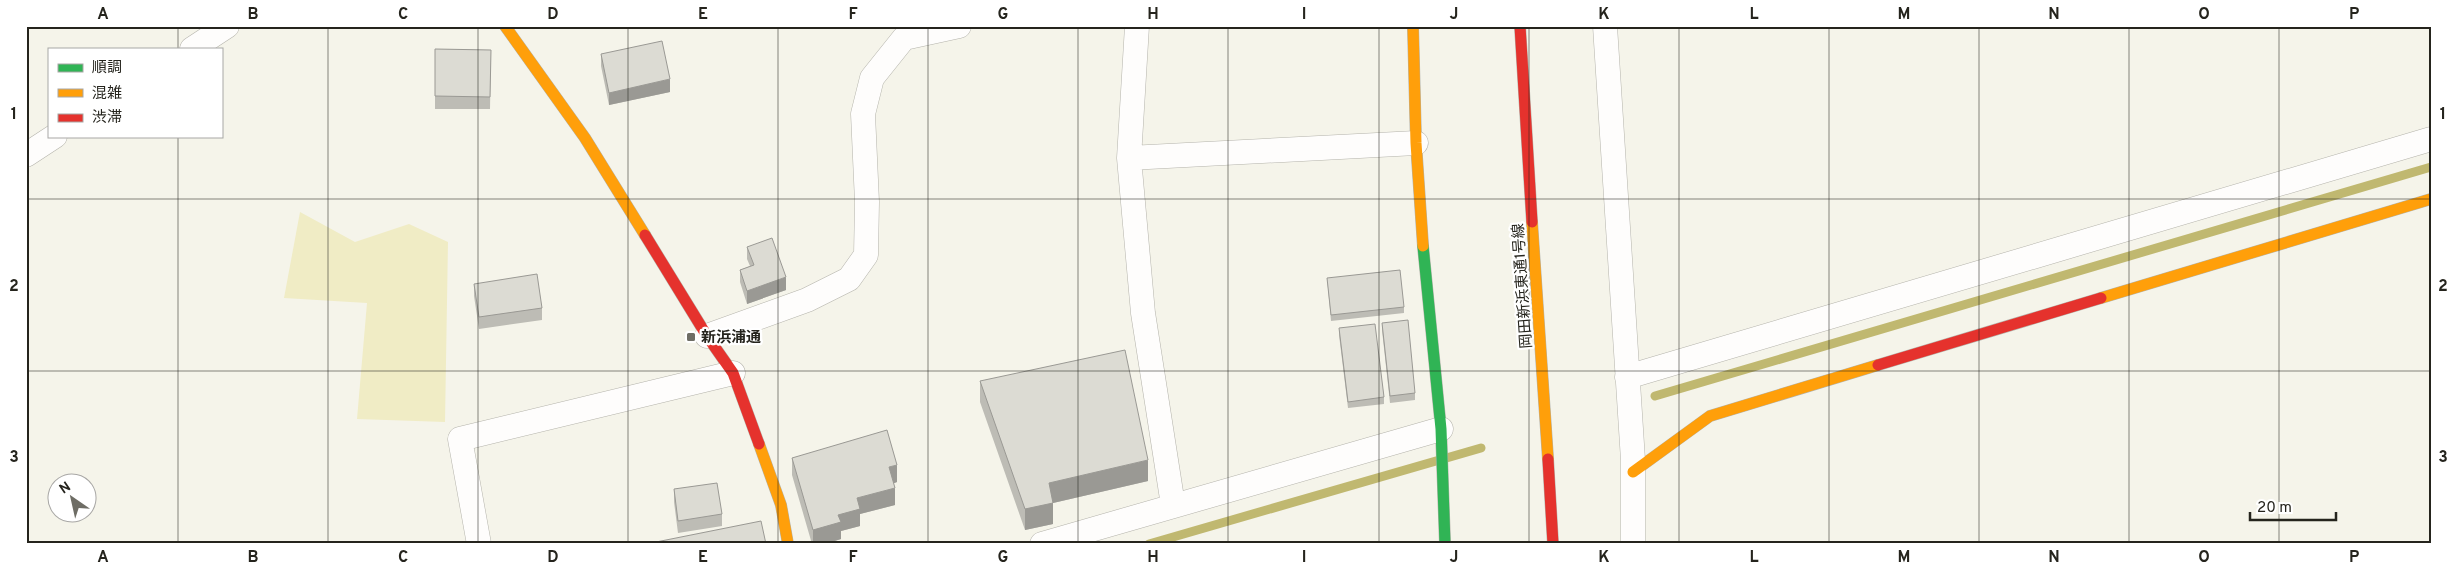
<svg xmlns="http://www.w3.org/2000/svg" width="2457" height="570" viewBox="0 0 2457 570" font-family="Overpass,'Noto Sans JP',sans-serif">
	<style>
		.green { fill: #f0ecc5 }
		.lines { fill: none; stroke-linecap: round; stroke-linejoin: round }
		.stream { stroke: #c0b870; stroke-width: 9 }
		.street-casing { stroke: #b4b3ab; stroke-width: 25 }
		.fast-casing { stroke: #b4b3ab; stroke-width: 12 }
		.slow-casing { stroke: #b4b3ab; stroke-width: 12 }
		.jam-casing { stroke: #b4b3ab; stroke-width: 12 }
		.street { stroke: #fefdfc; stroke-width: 24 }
		.fast { stroke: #30b455; stroke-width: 11 }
		.slow { stroke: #ff9f0a; stroke-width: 11 }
		.jam { stroke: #e5322d; stroke-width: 11 }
		.wall { fill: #bdbcb5 }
		.shaded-wall { fill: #9a9994 }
		.building { fill: #dcdbd3; stroke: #9a9994 }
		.grid { fill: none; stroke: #25241d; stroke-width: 1; stroke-opacity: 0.55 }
		.poi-dot { fill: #6e6d65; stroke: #fff; stroke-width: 2 }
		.labels { text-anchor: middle; stroke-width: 4.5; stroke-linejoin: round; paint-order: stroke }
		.street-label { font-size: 15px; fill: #25241d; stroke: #fff }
		.poi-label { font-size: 15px; font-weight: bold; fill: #25241d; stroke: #fff; text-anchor: start }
		.neatline { fill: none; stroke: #25241d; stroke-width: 2 }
		.grid-label { font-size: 16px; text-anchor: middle; font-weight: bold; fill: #25241d }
	</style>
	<rect width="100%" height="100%" fill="#f5f4ea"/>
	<path class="green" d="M300 212 355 242 409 224 448 242 445 422 357 419 367 303 284 298Z"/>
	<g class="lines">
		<path class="stream" d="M1655 396 2431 167
			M1149 544 1481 448"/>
		<defs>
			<path id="street" d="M1137 26 1129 158 1143 313 1173 505
				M1605 26 1633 460V544
				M192 49 227 26
				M26 155 55 136
				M1129 158 1416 143
				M707 336 807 300 849 279 866 255 867 202 863 114 872 78 904 38 959 26
				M1627 377 2431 139
				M479 544 460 439 733 373
				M1042 544 1441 429"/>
			<path id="fast" d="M1423 246 1441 429 1445 544"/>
			<path id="slow" d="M505 26 585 138 645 235
				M1413 26 1416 143 1423 246
				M1532 222 1548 459
				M2101 298 2431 199
				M759 444 781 505 788 544
				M1633 472 1710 416 1878 365"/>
			<path id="jam" d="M1520 26 1532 222
				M645 235 707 336 733 373 759 444
				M1878 365 2101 298
				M1548 459 1553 544"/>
		</defs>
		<use href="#street" class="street-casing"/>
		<use href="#fast" class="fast-casing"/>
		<use href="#slow" class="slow-casing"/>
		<use href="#jam" class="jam-casing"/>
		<use href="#street" class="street"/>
		<use href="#fast" class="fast"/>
		<use href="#slow" class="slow"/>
		<use href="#jam" class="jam"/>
	</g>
	<path class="wall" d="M435 49 491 50 490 109H435Z
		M601 54 670 92 609 105 601 66Z
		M747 247 786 290 747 304 740 282V270L750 266 747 259Z
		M1327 278 1404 307V313L1331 321Z
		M474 284 542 308V320L479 329 474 296Z
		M1382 323 1415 393V400L1390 403 1382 330Z
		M1339 328 1384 397V404L1348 408 1339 335Z
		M980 381 1148 481 1053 503V524L1025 530 980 402Z
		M792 458 897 482 894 483 895 505 860 514V526L841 531V539L825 544H812L792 475Z
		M674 489 722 514V526L678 533 674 502Z"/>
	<path class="shaded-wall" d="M670 79V92L609 105V93Z
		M786 277V290L747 304V291Z
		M1148 460V481L1053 503V524L1025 530V509L1049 483Z
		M897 465V482L889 485V467Z
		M895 488V505L860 514V526L841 531V539L825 544H813V530L838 515 857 498Z"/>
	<path class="building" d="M662 41 670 79 609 93 601 54Z
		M435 49 491 50 490 97 435 96Z
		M772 238 786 277 747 291 740 270 754 265 747 247Z
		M1400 270 1404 307 1331 315 1327 278Z
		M537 274 542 308 479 317 474 284Z
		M1408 320 1415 393 1390 396 1382 323Z
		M1375 324 1384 397 1348 402 1339 328Z
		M1125 350 1148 460 1049 483 1053 503 1025 509 980 381Z
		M887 430 897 465 889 467 895 488 857 498 860 509 838 515 841 522 813 530 792 458Z
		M717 483 722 514 678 521 674 489Z
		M761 521 766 544H646Z"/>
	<path class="grid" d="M178 26V49M328 26V544M478 26V544M628 26V544M778 26V544M928 26V544M1078 26V544M1228 26V544M1379 26V544M1529 26V544M1679 26V544M1829 26V544M1979 26V544M2129 26V544M2279 26V544M178 136V544M26 199H2431M26 371H2431"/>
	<rect class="poi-dot" x="686" y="332" width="10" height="10" rx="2.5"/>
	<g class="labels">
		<g class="street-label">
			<text transform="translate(1522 286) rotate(-94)" y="5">岡田新浜東通1号線</text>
		</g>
		<g class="poi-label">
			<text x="701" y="342">新浜浦通</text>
		</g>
	</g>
	<rect width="2457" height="570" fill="none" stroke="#ffffff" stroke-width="55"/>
	<rect x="48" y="48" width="175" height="90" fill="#ffffff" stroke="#a8a7a5"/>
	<rect x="58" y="64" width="25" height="8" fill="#30b455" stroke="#a8a7a5"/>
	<text x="92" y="72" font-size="15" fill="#25241d">順調</text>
	<rect x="58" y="89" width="25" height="8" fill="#ff9f0a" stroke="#a8a7a5"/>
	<text x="92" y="98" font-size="15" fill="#25241d">混雑</text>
	<rect x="58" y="114" width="25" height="8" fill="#e5322d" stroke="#a8a7a5"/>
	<text x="92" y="122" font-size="15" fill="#25241d">渋滞</text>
	<g transform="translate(72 498) rotate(326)"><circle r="24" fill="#ffffff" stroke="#a8a7a5"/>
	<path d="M0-4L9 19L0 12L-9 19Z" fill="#6e6d65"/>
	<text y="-8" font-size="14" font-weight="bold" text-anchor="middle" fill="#25241d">N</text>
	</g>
	<path d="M2250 512v8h86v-8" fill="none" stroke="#25241d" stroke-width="2.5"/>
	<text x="2257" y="512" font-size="15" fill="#25241d" stroke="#ffffff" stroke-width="4" paint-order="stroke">20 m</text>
	<rect x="28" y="28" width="2402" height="514" class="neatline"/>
	<g class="grid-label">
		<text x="103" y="19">A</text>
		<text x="253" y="19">B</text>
		<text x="403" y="19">C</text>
		<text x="553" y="19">D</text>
		<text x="703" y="19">E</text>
		<text x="853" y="19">F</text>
		<text x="1003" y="19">G</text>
		<text x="1153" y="19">H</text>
		<text x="1304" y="19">I</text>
		<text x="1454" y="19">J</text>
		<text x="1604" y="19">K</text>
		<text x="1754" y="19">L</text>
		<text x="1904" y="19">M</text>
		<text x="2054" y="19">N</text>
		<text x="2204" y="19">O</text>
		<text x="2354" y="19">P</text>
		<text x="14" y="119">1</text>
		<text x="2443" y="119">1</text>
		<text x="14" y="291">2</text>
		<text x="2443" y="291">2</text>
		<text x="14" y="462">3</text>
		<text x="2443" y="462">3</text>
		<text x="103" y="562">A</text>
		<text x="253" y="562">B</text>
		<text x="403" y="562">C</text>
		<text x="553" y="562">D</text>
		<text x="703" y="562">E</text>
		<text x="853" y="562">F</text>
		<text x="1003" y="562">G</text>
		<text x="1153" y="562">H</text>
		<text x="1304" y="562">I</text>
		<text x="1454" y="562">J</text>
		<text x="1604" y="562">K</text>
		<text x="1754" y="562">L</text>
		<text x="1904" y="562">M</text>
		<text x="2054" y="562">N</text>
		<text x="2204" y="562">O</text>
		<text x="2354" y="562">P</text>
	</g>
</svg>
